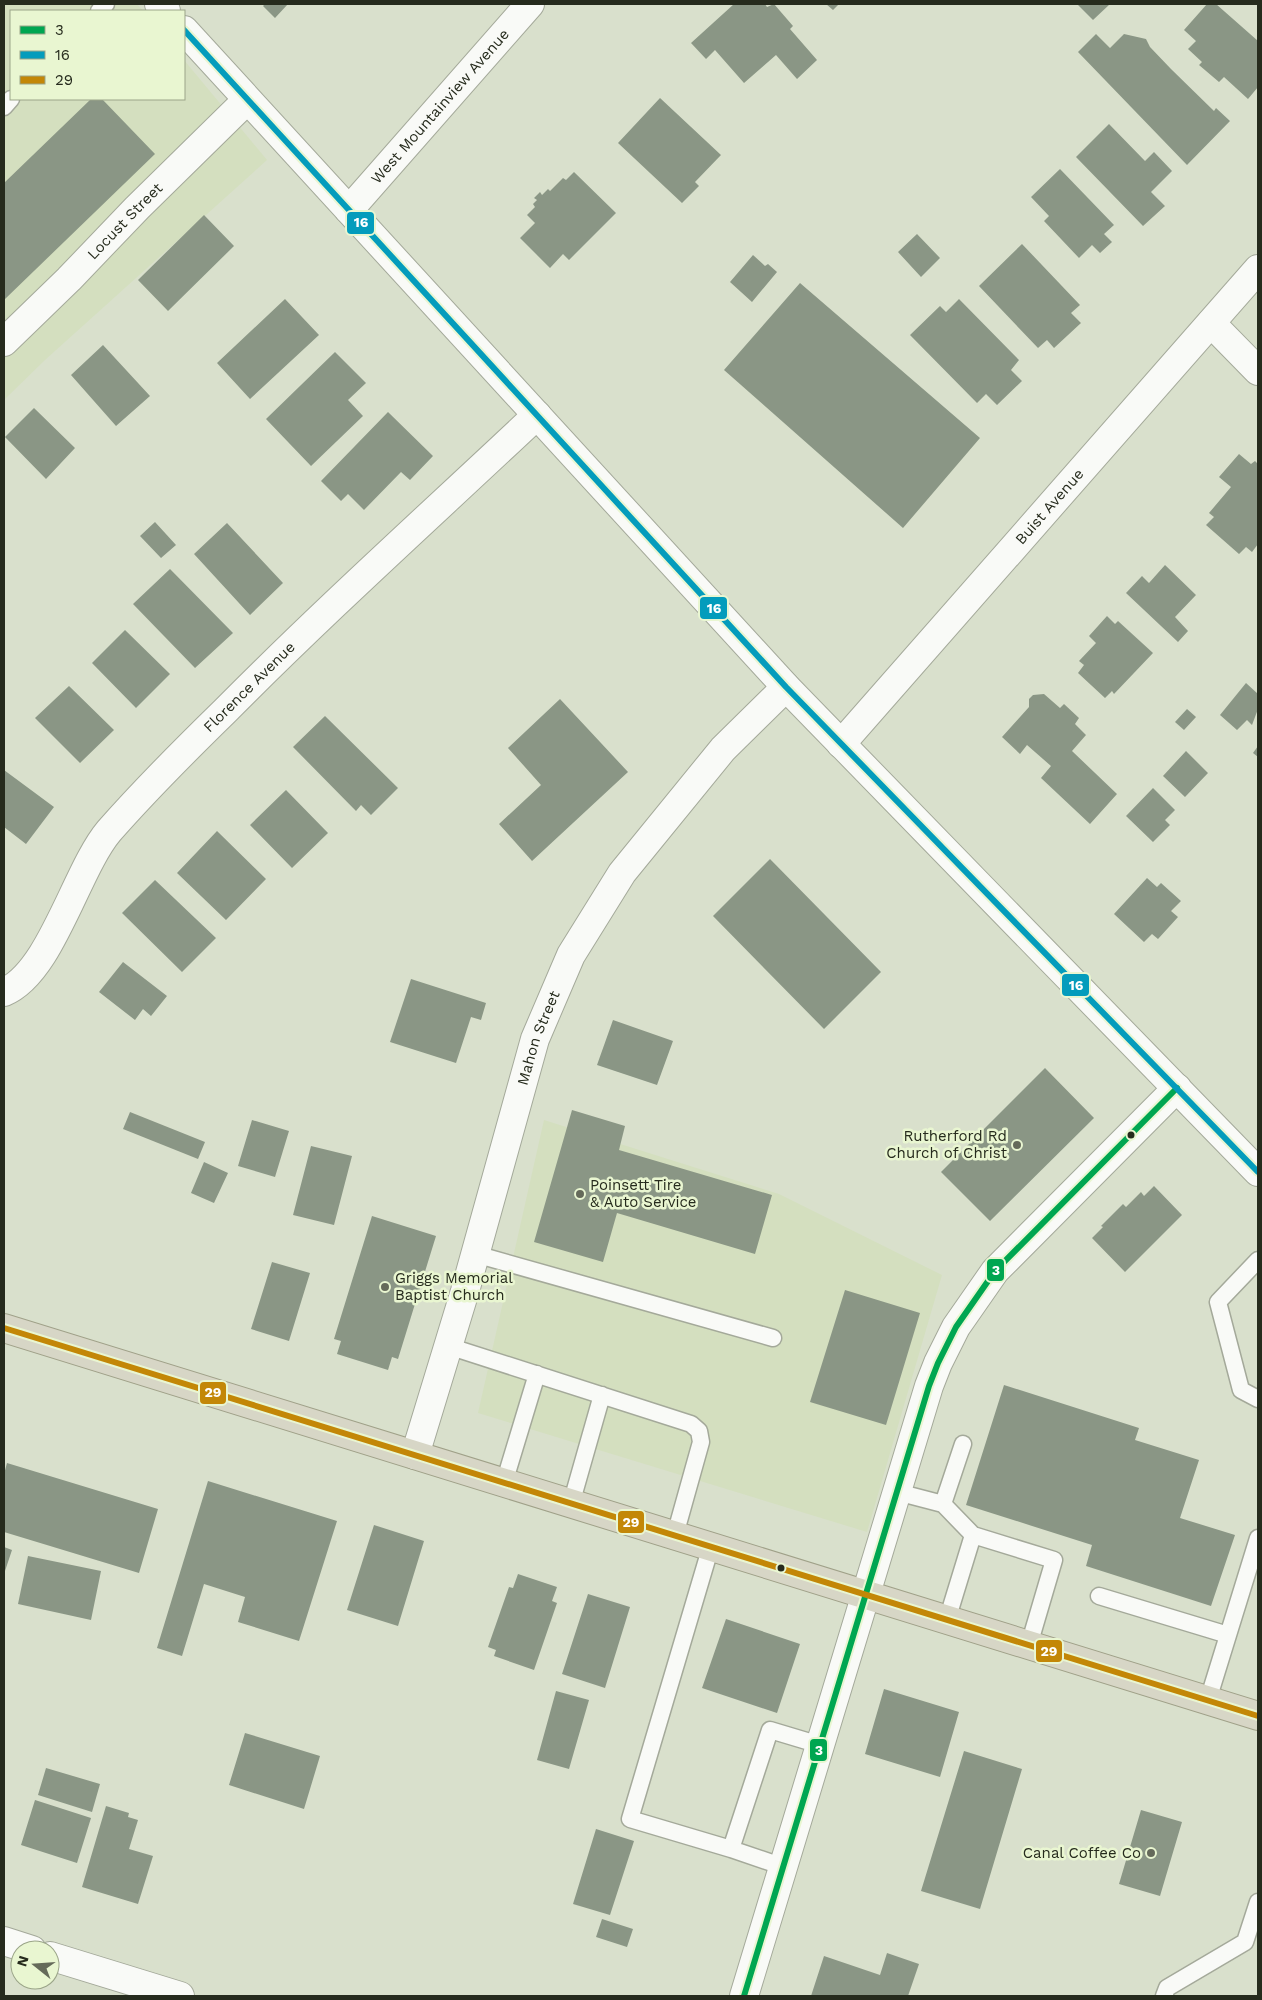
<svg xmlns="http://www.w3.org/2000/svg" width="1262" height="2000" viewBox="0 0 1262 2000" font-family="'Work Sans',sans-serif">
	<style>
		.built { fill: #d4dfbf }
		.building { fill: #8a9685 }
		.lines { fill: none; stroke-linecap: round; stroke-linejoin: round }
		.lane-casing { stroke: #a4a99a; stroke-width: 19 }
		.street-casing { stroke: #a4a99a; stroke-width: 30 }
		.secondary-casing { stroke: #a4a99a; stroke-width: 30 }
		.highway-casing { stroke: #a0a189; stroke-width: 30 }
		.lane { stroke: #f9faf7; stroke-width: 16 }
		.street { stroke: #f9faf7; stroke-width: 28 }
		.secondary { stroke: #f9faf7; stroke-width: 28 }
		.highway { stroke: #d7d6c6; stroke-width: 28 }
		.bus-1-casing { stroke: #e9f6d1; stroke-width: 10 }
		.bus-2-casing { stroke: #e9f6d1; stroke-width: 10 }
		.bus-3-casing { stroke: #e9f6d1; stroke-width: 10 }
		.bus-1 { stroke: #00a651; stroke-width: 6 }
		.bus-2 { stroke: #049cbc; stroke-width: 6 }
		.bus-3 { stroke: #c38707; stroke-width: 6 }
		.bus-dot { fill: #262b1d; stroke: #e9f6d1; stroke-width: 2 }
		.poi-dot { fill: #656a5a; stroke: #e9f6d1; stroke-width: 2 }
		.labels { text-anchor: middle; stroke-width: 5; stroke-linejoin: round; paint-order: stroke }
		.street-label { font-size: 15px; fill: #262b1d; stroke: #e9f6d1 }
		.poi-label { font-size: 15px; fill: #262b1d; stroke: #e9f6d1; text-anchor: end }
		.line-badge { stroke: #e9f6d1; stroke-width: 2 }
		.badge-label { font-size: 14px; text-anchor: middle; font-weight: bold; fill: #fff }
	</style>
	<rect width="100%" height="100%" fill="#d9e0cc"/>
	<path class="built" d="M4 4H137L143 11H11V99H184V60L267 160 45 360 4 400Z
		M544 1120 779 1194 942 1275 867 1532 478 1413Z"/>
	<path class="building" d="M265 4H288L275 18 263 6Z
		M734 4H765L767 7 774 4 793 26 790 29 817 60 797 79 776 55 744 83 715 50 706 59 691 43Z
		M826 4H839L833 10Z
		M1077 4H1110L1093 20Z
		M1207 4H1216L1258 41V87L1248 99 1224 77 1219 82 1199 65 1202 62 1188 49 1196 41 1184 30Z
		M1096 34 1110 48 1124 34 1146 39 1150 47 1171 69 1214 111 1216 108 1230 121 1187 165 1078 52Z
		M660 98 721 155 695 182 699 186 682 203 618 143Z
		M91 99H102L155 154 4 300V183Z
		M1109 124 1145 161 1154 152 1172 171 1151 192 1165 206 1143 226 1076 157Z
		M1060 169 1114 225 1104 234 1112 242 1100 253 1092 245 1079 258 1044 221 1049 216 1031 197Z
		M574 172 616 213 569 260 563 254 550 268 520 238 535 223 527 215 535 207 533 204 537 200 534 198 540 192 542 195 548 189 550 191 563 178 566 180Z
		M204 215 234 246 168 311 138 280Z
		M917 234 940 258 921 277 898 252Z
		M1022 244 1080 305 1071 313 1081 323 1054 348 1047 340 1038 348 979 286Z
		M753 255 765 266 768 264 777 272 752 302 730 282Z
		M800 283 980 438 903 528 724 370Z
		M285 299 319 335 250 399 217 363Z
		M959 299 1019 360 1011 370 1022 381 997 405 986 394 977 403 910 335 940 306 946 312Z
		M103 345 150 396 116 426 71 375Z
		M335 352 366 383 348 400 363 416 311 466 266 419Z
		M34 408 75 448 46 479 5 437Z
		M388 412 433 456 410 480 401 472 364 510 348 494 341 501 321 481Z
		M1239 454 1251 464 1255 461 1258 464V544L1252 552 1246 547 1239 554 1206 525 1214 517 1209 513 1231 487 1219 477Z
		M155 522 176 545 161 558 140 536Z
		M227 523 283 583 250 615 194 554Z
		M1165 565 1196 595 1175 617 1188 631 1178 642 1126 593 1142 576 1149 583Z
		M170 569 233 633 195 668 133 604Z
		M1107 616 1115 624 1118 621 1153 653 1114 694 1112 691 1105 698 1078 673 1084 665 1079 661 1096 643 1089 636Z
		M125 630 170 674 136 708 92 663Z
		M1246 683 1258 694V709L1252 725 1247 720 1237 730 1220 715Z
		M69 686 114 730 80 763 35 718Z
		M1044 694 1060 708 1064 704 1079 718 1075 724 1086 735 1072 751 1117 794 1090 824 1041 778 1051 766 1027 745 1020 754 1002 737 1029 707V699L1033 695Z
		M560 699 628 772 532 861 499 824 541 785 508 748Z
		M1187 709 1196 717 1184 730 1175 722Z
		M325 716 398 788 371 815 361 805 356 811 293 747Z
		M1258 746V757L1253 753Z
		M1186 751 1208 773 1185 797 1163 776Z
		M4 770 54 807 26 844 4 827Z
		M1153 788 1175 810 1165 820 1170 825 1153 842 1126 816Z
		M286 790 328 833 292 868 250 825Z
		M217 831 266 879 226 920 177 873Z
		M770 859 881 972 824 1029 713 916Z
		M1147 878 1157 887 1161 883 1181 901 1171 911 1178 917 1158 939 1152 934 1144 942 1114 914Z
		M155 880 216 938 182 972 122 913Z
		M123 962 167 996 151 1016 143 1009 135 1020 99 992Z
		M411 979 486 1003 481 1020 471 1017 456 1063 390 1042Z
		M613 1020 673 1041 657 1085 597 1065Z
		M1045 1068 1094 1118 990 1221 941 1172Z
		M572 1110 625 1126 619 1150 772 1195 755 1254 617 1213 603 1262 534 1242Z
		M130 1112 205 1142 198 1159 123 1129Z
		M252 1120 289 1131 275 1177 238 1166Z
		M311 1146 352 1156 334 1225 293 1215Z
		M204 1162 228 1173 214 1203 191 1193Z
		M1154 1186 1182 1215 1125 1272 1092 1238 1103 1227 1101 1226 1123 1204 1126 1207 1141 1192 1144 1196Z
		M372 1216 436 1236 398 1359 392 1357 388 1370 337 1354 341 1341 334 1339Z
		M272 1262 310 1273 289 1341 251 1329Z
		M845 1290 920 1313 886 1425 810 1402Z
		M1004 1385 1139 1428 1135 1440 1199 1460 1180 1518 1235 1535 1211 1606 1086 1566 1092 1545 966 1505Z
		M7 1463 158 1509 139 1573 4 1532V1474Z
		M208 1481 337 1521 299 1641 238 1622 245 1597 204 1584 182 1656 157 1648Z
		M374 1525 424 1541 398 1626 347 1610Z
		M4 1547 12 1550 4 1574Z
		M28 1556 101 1571 91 1620 18 1604Z
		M518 1574 557 1587 552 1601 557 1603 534 1670 494 1656 496 1650 488 1647 509 1587 513 1588Z
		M588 1594 630 1607 605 1688 562 1674Z
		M726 1619 800 1644 777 1713 702 1688Z
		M884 1689 959 1712 940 1777 865 1754Z
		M556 1691 589 1700 569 1769 537 1760Z
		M245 1733 320 1756 304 1809 229 1785Z
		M964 1751 1022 1769 980 1909 921 1891Z
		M46 1768 100 1784 92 1812 38 1795Z
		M35 1800 91 1818 77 1863 21 1845Z
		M106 1806 129 1813 128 1817 138 1820 129 1849 153 1856 138 1904 82 1887Z
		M1141 1810 1182 1822 1160 1896 1119 1884Z
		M596 1829 634 1841 610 1915 573 1904Z
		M602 1919 633 1929 627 1947 596 1937Z
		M887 1953 919 1964 908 1996H811L824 1956 880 1975Z"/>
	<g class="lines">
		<defs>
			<path id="lane" d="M99 11 106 4
				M4 107 11 99
				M475 1254 773 1338
				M1258 1260 1218 1302 1241 1390 1258 1399
				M448 1346 691 1424 699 1431 701 1442 675 1535
				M963 1444 943 1504 973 1535
				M504 1483 537 1374
				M897 1492 943 1504
				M571 1504 602 1395
				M711 1546 630 1819 731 1849 770 1730 820 1745
				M1099 1596 1228 1635
				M947 1620 973 1535 1054 1560 1029 1645
				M1208 1700 1258 1538
				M731 1849 784 1867
				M1164 1996 1167 1988 1245 1942 1258 1902"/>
			<g id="street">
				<path id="s1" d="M349 210 530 4"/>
				<path d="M1211 323 1258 371"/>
				<path id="s2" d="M4 342 69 279 137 208 247 100"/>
				<path id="s3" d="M841 744 1258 269"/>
				<path id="s4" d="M4 992C51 973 76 870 109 831 146 789 185 750 225 711 326 609 433 513 537 415"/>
				<path id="s5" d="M415 1455 465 1291 535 1039 571 955 622 873 723 749 786 687"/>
				<path d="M4 1941 32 1950"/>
				<path d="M50 1956 180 1996"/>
				<path d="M744 1996 929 1386 938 1363 956 1327 995 1271 1177 1088"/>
			</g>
			<path id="secondary" d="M159 4 166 11
				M184 30 786 687 1258 1172"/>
			<path id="highway" d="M4 1328 1258 1716"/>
		</defs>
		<use href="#lane" class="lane-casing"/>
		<use href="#street" class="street-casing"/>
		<use href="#secondary" class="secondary-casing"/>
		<use href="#highway" class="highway-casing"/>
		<use href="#lane" class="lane"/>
		<use href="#street" class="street"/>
		<use href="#secondary" class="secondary"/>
		<use href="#highway" class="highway"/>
		<defs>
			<path id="bus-1" d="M744 1996 929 1386 938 1363 956 1327 995 1271 1177 1088"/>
			<path id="bus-2" d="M184 30 786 687 1258 1172"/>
			<path id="bus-3" d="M4 1328 1258 1716"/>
		</defs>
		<use href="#bus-1" class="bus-1-casing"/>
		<use href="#bus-2" class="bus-2-casing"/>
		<use href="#bus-3" class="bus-3-casing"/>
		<use href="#bus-1" class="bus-1"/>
		<use href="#bus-2" class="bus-2"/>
		<use href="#bus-3" class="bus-3"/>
	</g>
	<g class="bus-dot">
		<circle cx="1131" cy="1135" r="4.5"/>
		<circle cx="781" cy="1568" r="4.5"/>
	</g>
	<g class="poi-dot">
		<circle cx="1017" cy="1145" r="5"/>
		<circle cx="580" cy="1194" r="5"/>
		<circle cx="385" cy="1287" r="5"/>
		<circle cx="1151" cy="1853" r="5"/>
	</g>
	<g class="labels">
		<g class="street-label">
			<text dy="5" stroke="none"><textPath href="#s1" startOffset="138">West Mountainview Avenue</textPath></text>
			<text dy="5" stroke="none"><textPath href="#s2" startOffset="171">Locust Street</textPath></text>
			<text dy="5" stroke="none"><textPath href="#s3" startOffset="316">Buist Avenue</textPath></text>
			<text dy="5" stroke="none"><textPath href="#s4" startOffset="396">Florence Avenue</textPath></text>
			<text dy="5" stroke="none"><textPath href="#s5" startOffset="435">Mahon Street</textPath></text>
		</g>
		<g class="poi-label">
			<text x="1007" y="1141">Rutherford Rd<tspan x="1007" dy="17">Church of Christ</tspan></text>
			<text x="590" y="1190" text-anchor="start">Poinsett Tire<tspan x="590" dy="17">&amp; Auto Service</tspan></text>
			<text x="395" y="1283" text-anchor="start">Griggs Memorial<tspan x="395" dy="17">Baptist Church</tspan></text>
			<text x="1141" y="1858">Canal Coffee Co</text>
		</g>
	</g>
	<g class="line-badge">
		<rect x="346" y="211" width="29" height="24" rx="5" fill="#049cbc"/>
		<rect x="699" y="596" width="29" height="24" rx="5" fill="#049cbc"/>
		<rect x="1061" y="973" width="29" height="24" rx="5" fill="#049cbc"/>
		<rect x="986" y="1258" width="19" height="24" rx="5" fill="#00a651"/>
		<rect x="199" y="1381" width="28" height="24" rx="5" fill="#c38707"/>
		<rect x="617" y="1510" width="28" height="24" rx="5" fill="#c38707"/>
		<rect x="1035" y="1639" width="28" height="24" rx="5" fill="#c38707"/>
		<rect x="809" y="1738" width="19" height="24" rx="5" fill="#00a651"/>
	</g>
	<g class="badge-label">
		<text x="361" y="227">16</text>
		<text x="714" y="613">16</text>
		<text x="1076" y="990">16</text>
		<text x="996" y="1275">3</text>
		<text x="213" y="1397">29</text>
		<text x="631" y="1527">29</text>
		<text x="1049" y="1656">29</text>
		<text x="819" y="1755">3</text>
	</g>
	<rect width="1262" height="2000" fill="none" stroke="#262b1d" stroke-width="10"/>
	<rect x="10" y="10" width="175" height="90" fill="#e9f6d1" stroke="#9ba589"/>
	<rect x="20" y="26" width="25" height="8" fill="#00a651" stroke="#9ba589"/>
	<text x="55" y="35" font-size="15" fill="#262b1d">3</text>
	<rect x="20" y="51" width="25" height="8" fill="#049cbc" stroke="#9ba589"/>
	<text x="55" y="60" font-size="15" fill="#262b1d">16</text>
	<rect x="20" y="76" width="25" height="8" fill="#c38707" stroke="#9ba589"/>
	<text x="55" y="85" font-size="15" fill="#262b1d">29</text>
	<g transform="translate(35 1965) rotate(287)"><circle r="24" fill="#e9f6d1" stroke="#9ba589"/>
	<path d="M0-4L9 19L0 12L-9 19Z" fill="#656a5a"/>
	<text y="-8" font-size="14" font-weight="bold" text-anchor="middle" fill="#262b1d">N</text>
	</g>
</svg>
